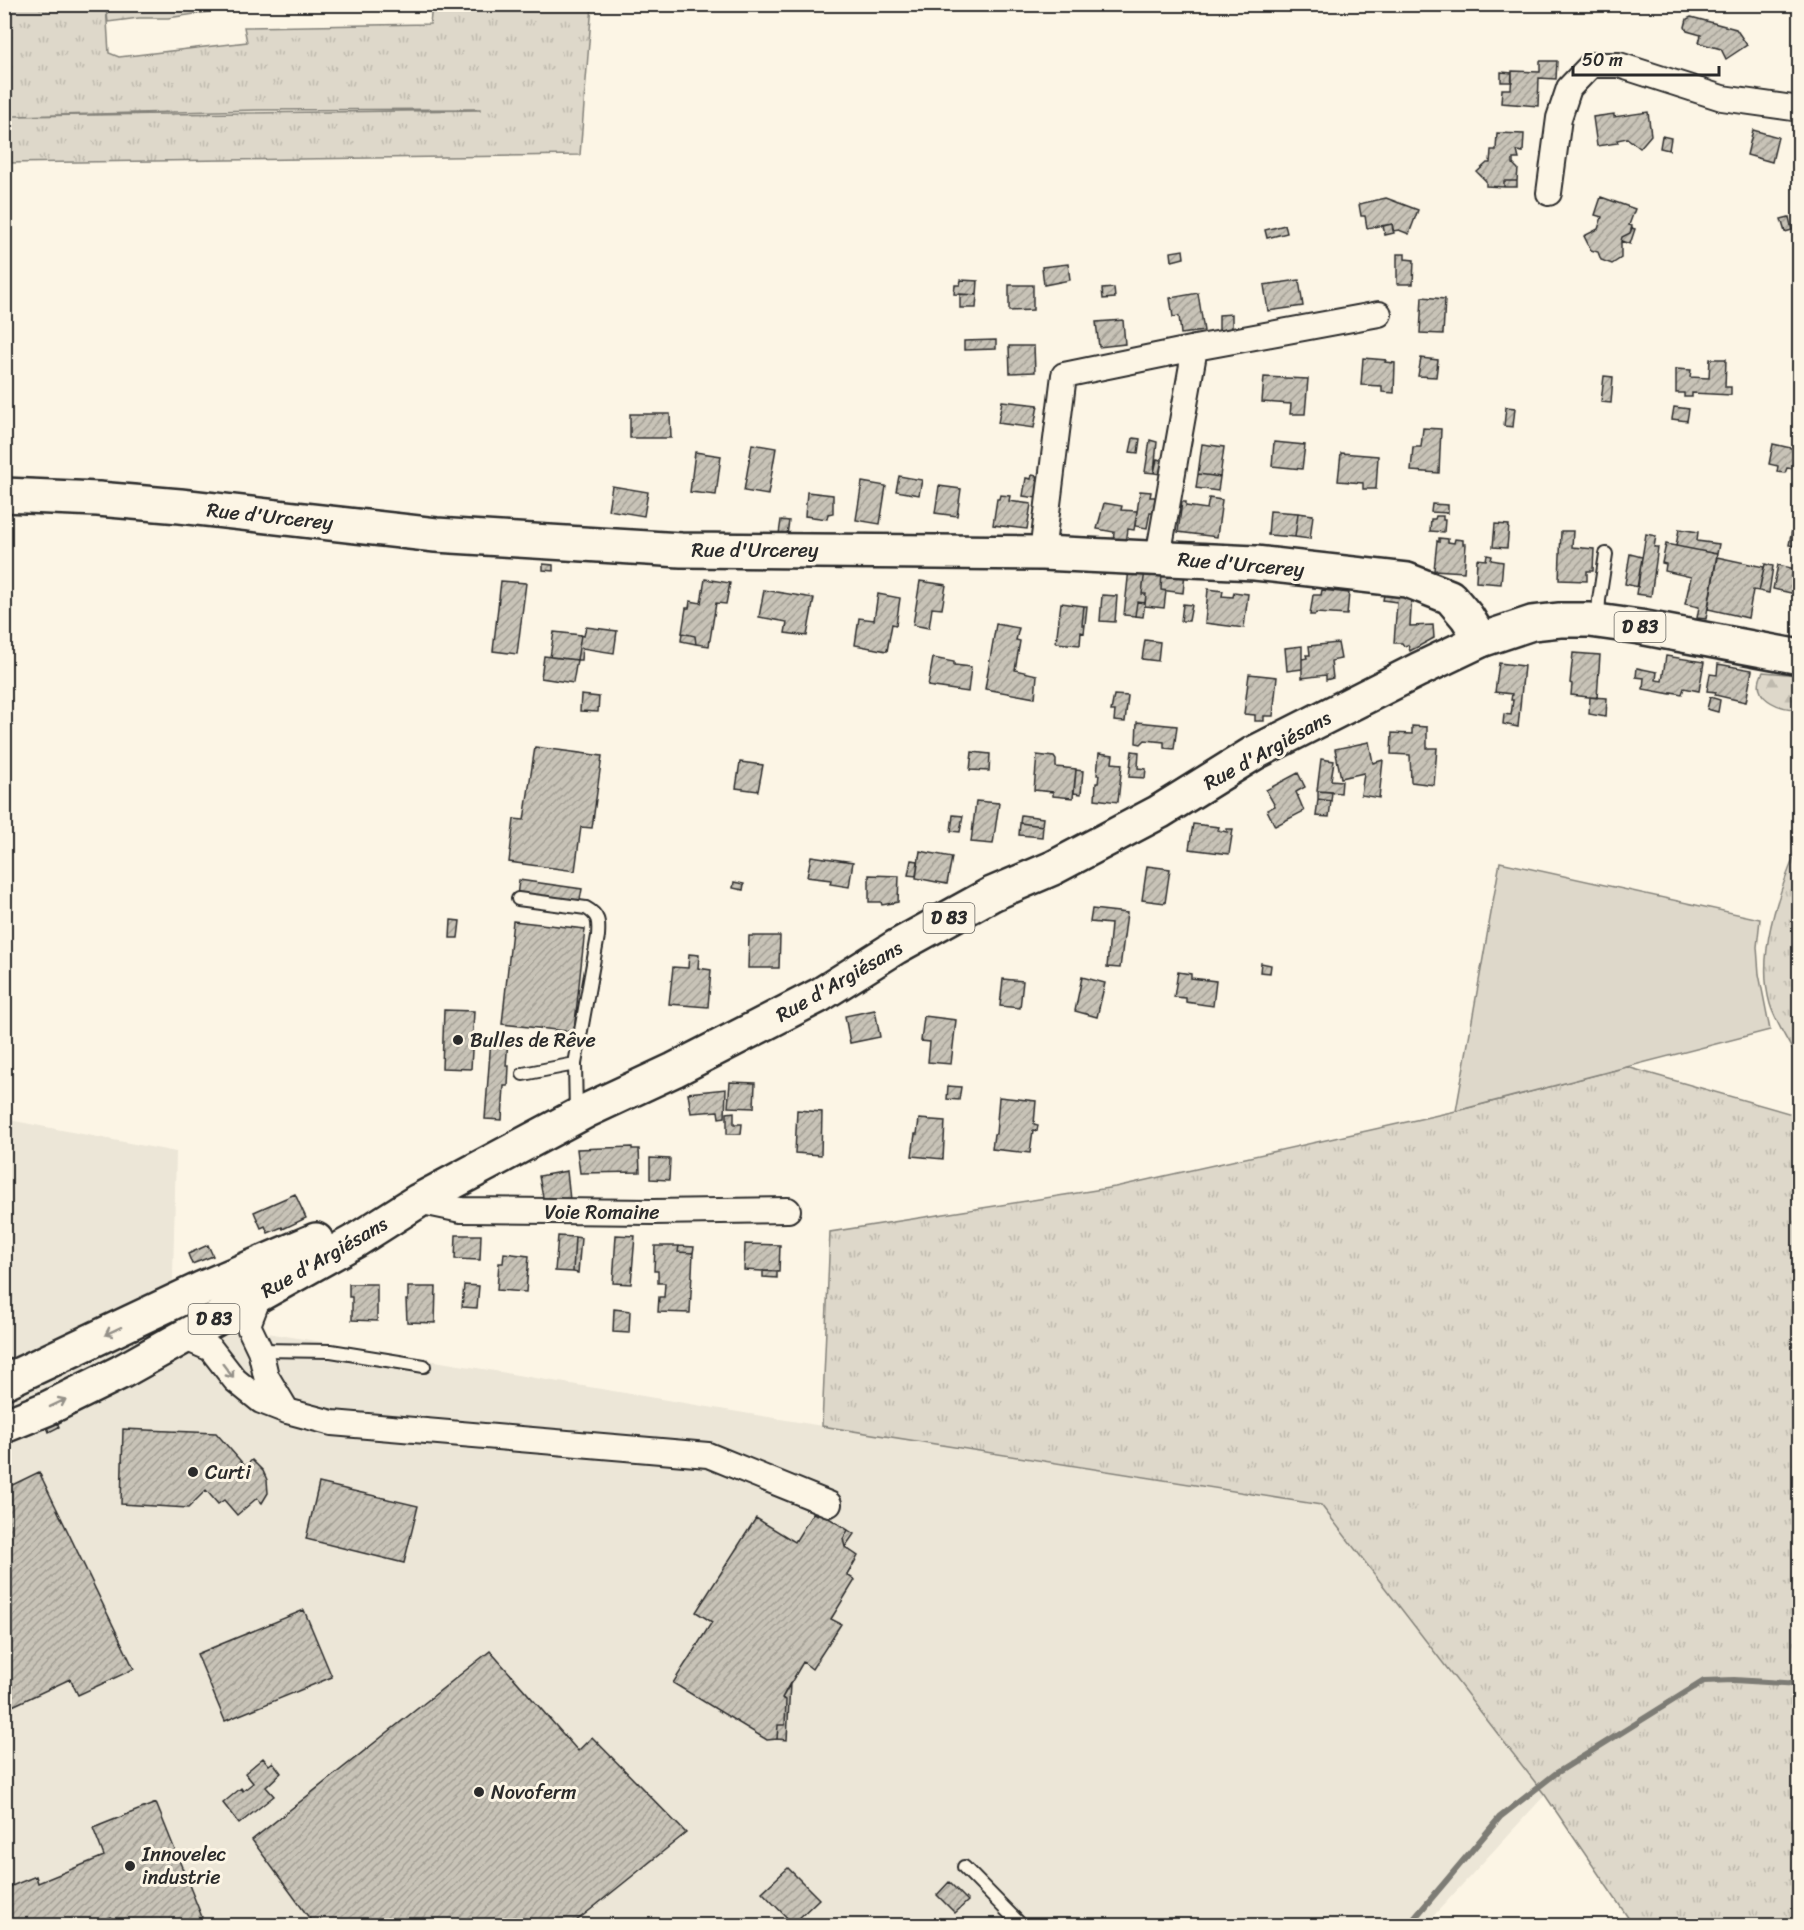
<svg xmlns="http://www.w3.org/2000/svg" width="1804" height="1930" viewBox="0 0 1804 1930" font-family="Sriracha,sans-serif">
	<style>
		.built { fill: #ece6d7 }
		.grass { fill: url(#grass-tufts); stroke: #84827a; stroke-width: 1.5; fill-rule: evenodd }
		.forest { fill: url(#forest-firs); stroke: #84827a; stroke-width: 1.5 }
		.garden { fill: #ded8ca; stroke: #84827a; stroke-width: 1.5 }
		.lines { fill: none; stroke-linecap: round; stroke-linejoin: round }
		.stream { stroke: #7d7b74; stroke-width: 6 }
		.building { fill: url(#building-hatch); stroke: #2b2b2b; stroke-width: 1.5 }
		.lane-casing { stroke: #2b2b2b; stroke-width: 16 }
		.street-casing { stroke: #2b2b2b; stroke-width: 28 }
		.secondary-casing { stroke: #2b2b2b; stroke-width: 38 }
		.primary-casing { stroke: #2b2b2b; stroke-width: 38 }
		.lane { stroke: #fcf5e5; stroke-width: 12 }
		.street { stroke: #fcf5e5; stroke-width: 24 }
		.secondary { stroke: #fcf5e5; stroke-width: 33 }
		.primary { stroke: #fcf5e5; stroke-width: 33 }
		.oneway { stroke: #949088 }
		.poi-dot { fill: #2b2b2b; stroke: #fcf5e5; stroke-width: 2 }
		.labels { text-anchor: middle; stroke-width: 6; stroke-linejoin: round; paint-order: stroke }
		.shield { fill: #fcf5e5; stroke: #6a6863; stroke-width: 1.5 }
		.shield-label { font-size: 18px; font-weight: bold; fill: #2b2b2b }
		.street-label { font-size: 20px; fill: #2b2b2b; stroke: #fcf5e5 }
		.poi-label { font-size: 20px; fill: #2b2b2b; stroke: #fcf5e5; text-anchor: start }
	</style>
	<defs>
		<pattern id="grass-tufts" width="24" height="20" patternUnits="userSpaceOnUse" patternTransform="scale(1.5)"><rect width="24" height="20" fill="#ded8ca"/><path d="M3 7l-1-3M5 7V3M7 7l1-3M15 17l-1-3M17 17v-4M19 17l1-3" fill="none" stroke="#bfbaae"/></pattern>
		<pattern id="forest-firs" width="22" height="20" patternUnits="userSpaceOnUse" patternTransform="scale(1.5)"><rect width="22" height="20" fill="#ded8ca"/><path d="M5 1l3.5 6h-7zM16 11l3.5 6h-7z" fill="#bfbaae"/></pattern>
		<pattern id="building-hatch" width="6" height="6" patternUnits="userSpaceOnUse" patternTransform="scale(1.5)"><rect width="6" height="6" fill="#c8c3b7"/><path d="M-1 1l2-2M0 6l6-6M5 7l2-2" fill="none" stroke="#a39f95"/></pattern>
	</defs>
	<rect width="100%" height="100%" fill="#fcf5e5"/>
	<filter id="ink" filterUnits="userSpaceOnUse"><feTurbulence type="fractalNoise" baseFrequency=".0167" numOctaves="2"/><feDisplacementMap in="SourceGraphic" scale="12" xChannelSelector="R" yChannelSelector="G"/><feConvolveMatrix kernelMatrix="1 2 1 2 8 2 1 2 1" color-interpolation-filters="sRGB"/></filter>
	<g filter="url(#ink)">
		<path class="built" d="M4 1119 176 1152 172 1317 822 1426 1321 1505 1545 1795 1425 1925H5Z"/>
		<path class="grass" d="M5 5H106L109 53 119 57 247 42 244 27 430 24 432 5H592L580 155 5 163ZM480 109V110L15 116 257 110Z
			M1799 846H1800L1799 1062C1790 1044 1776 1024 1770 1004 1756 955 1779 890 1799 846Z
			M1627 1067 1799 1116V1925H1633L1545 1795 1321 1505 822 1426 830 1232 1115 1187 1456 1111Z"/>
		<path class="forest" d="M106 5V4L241 5V7L168 18H139L108 22Z
			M1763 672 1799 675V709C1778 709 1749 698 1763 672Z"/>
		<path class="garden" d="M1500 862 1760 919 1757 947 1759 974 1770 1030 1456 1111Z"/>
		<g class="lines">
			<path class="stream" d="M1408 1926 1500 1817 1555 1774 1704 1681 1734 1680 1800 1684"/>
		</g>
		<path class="building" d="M1691 17 1736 29 1747 45 1726 59 1721 49 1699 43 1701 35 1687 31 1685 27 1687 19Z
			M1540 61H1557L1556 79 1539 78 1538 106 1501 103 1502 89H1511L1512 71 1540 72Z
			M1501 72 1512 73V82H1501Z
			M1648 112 1651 135 1640 148 1627 138 1617 140 1618 143 1597 146 1593 117 1614 114V117Z
			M1753 130 1778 137 1772 162 1747 155Z
			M1497 133 1524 134 1523 152 1517 151 1519 159H1513V164L1518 169 1517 181H1504V187L1486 186V181L1477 172 1487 163H1490L1491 150H1496Z
			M1662 136 1671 138 1669 150 1660 148Z
			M1798 150 1800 151V175L1792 173Z
			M1504 181H1517V187H1504Z
			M1601 197 1635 209 1629 225 1632 226 1630 233 1622 237 1621 241V258L1612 264 1601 260 1598 252 1591 250 1584 236 1598 229 1602 217 1595 215Z
			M1386 198 1418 210 1409 234 1399 230 1393 231 1392 224 1367 228 1365 216H1361L1359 204Z
			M1789 217 1792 230 1785 232 1781 219Z
			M1392 224 1394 233 1385 235 1383 226Z
			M1285 225 1287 233 1267 238 1265 230Z
			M1632 228 1635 229 1630 244 1621 241 1622 237 1630 233Z
			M1183 250 1184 258 1172 261 1171 252Z
			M1397 254H1405V259L1414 260 1413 284H1397Z
			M1068 264 1070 280 1044 285 1042 267Z
			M961 280 978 281 977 295 954 294 955 285H960Z
			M1299 280 1303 306 1268 311 1264 285Z
			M1009 285H1033V310L1009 311Z
			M1114 288 1115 298 1103 299 1102 289Z
			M1198 293 1204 331 1181 334 1179 316 1173 317 1170 298Z
			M960 294 977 295 976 308H960Z
			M1422 297 1445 299 1443 334 1420 333Z
			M1232 314V329L1219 330V315Z
			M1123 320 1125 344 1099 347 1096 322Z
			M996 340V349L964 350V341Z
			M1009 346H1034L1035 372 1010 373Z
			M1363 358 1386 360 1385 362 1395 363 1394 393 1382 392V386L1361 385Z
			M1421 358 1438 360 1436 377 1418 376Z
			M1710 359H1726L1725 387H1731V395L1692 393V397H1684V393H1676V369L1691 370 1690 377 1709 378Z
			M1604 376 1613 377 1611 403 1601 402Z
			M1264 377 1308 379 1305 414H1290L1291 404 1262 402Z
			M1002 401 1038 405 1034 428 998 423Z
			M1506 407 1515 408 1513 427 1504 426Z
			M1674 407 1689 409 1687 421 1672 419Z
			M630 414H670L671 438H630Z
			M1423 428 1441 429 1439 473 1411 471 1413 447H1421Z
			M1133 438 1140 439 1138 453 1130 452Z
			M1150 440 1157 442 1154 473 1145 472Z
			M1274 442 1305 445 1302 469 1272 466Z
			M752 444 776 448 768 495 744 491Z
			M1202 444 1224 447 1220 477 1198 474Z
			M1773 444 1800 450 1795 469 1787 468 1785 473 1777 472 1778 466 1769 464Z
			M695 452 721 456 716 495 690 492Z
			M1341 453 1378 456 1376 489H1363V483L1338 481Z
			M1157 459 1168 462 1165 475 1154 473Z
			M1198 474 1220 477 1218 491 1196 488Z
			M1032 475 1037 476 1036 480 1041 481 1037 498 1023 496 1026 478 1031 479Z
			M899 476 922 480 919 495 896 491Z
			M862 482 886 486 880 524 856 520Z
			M612 486 648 492 644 516 608 510Z
			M939 486 961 489 957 516 935 513Z
			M1140 491 1151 492 1150 497H1156L1153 512H1150L1147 528 1135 526Z
			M807 492 833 495V513L828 514 827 519 805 516Z
			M1000 495 1010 496 1009 501 1031 504 1027 529 993 525 997 499H999Z
			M1209 498 1222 500 1217 537 1178 532 1182 502H1186V506L1207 509Z
			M1104 503 1122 506 1121 510 1137 511 1134 530 1128 529 1126 544 1113 543 1114 532 1097 529Z
			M1432 504 1448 505V513L1431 512Z
			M1270 511 1298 513 1295 537 1268 535Z
			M1298 513 1313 515 1310 539 1295 537Z
			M1436 516H1443V520H1445L1444 532 1430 531 1431 519H1435Z
			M781 520 789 521 787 535 779 534Z
			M1495 524 1509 525 1507 548 1493 547Z
			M1679 529 1698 532 1697 541 1719 544 1717 554 1676 546Z
			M1792 530 1800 531V547L1789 545Z
			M1561 531H1573L1572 547 1594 549 1593 571H1587V581L1559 580Z
			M1646 534 1656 536 1654 547H1658L1651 596 1636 594Z
			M1439 538 1448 539V542L1454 543 1455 539 1463 540V544H1466L1464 572 1434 570 1437 541 1439 542Z
			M1666 544 1717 554 1706 619 1697 618 1699 607 1685 604 1691 577 1665 571 1666 564 1662 563Z
			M1630 554 1642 557 1638 587 1625 584Z
			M1487 555 1492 556 1491 560 1503 562 1501 584 1476 582 1477 559 1486 560Z
			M1717 557 1764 567 1759 591 1753 590 1748 618 1708 609Z
			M543 564 553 565V571L543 570Z
			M1765 564 1773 566 1769 593 1759 591Z
			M1778 565 1800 570V595L1773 589Z
			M1129 569 1145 570 1142 594H1146L1145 603 1137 602 1135 616 1124 615Z
			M1145 570 1162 571 1161 590 1166 591 1164 608 1145 606 1146 594H1142Z
			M1162 571 1185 573 1183 593 1161 590Z
			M705 579 730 583 726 604 716 603 709 646 696 644 695 636 682 633 686 608H689L690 601 701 603Z
			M501 581 526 583 517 654 493 651Z
			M920 581 946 585 942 609 932 608 929 628 913 625Z
			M1208 589 1223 591 1222 596 1233 597 1234 592 1248 594 1244 628 1205 623Z
			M764 590 814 598 807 636 785 633 787 622 759 617Z
			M1322 590 1349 593 1347 615 1316 613 1315 615H1310L1313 595H1321Z
			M1385 590 1412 593 1410 626 1433 625 1434 638 1410 651 1408 645 1404 646 1402 643H1394L1397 602 1383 600Z
			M878 594 900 598 896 625 892 624 887 651 855 645 859 618 874 620Z
			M1102 595 1117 596 1115 622 1100 621Z
			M1137 602 1145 603 1143 617 1135 616Z
			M1061 603 1084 606 1082 625H1085L1084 633 1081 632 1080 645 1056 643Z
			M1183 604 1192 605 1189 621H1181Z
			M1084 606H1087L1085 625H1082Z
			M996 624 1019 628 1016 640 1020 641 1015 670 1037 675 1035 698 985 689Z
			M586 627 617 631 614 653 582 648 581 660H577L581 635 584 636Z
			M554 632 581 635 577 660 550 657Z
			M682 633 695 636 696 644 681 641Z
			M1145 640 1160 642 1158 661 1142 659Z
			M1338 643 1341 659 1331 661 1333 678 1326 680V675L1302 678V659L1307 658 1306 655H1310L1309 646Z
			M1302 646V669L1287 671 1285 648Z
			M1573 653 1600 655 1597 698 1571 695 1572 684 1570 683Z
			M544 656 577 660 573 683 541 678Z
			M1666 656 1704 662 1699 691 1684 688 1682 694 1671 692V694L1643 689 1644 678 1636 677 1637 668 1657 672 1656 680 1662 681Z
			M933 658 954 662V665L971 667 968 692 928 686Z
			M1499 663 1524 666 1518 727 1503 724 1504 714 1511 715 1513 700H1511L1512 694 1495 692Z
			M1718 664 1752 670 1746 702 1715 695 1716 692 1707 691 1710 674 1717 675Z
			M1249 674 1277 677 1273 716H1264V721H1255V715L1244 714Z
			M581 695 599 697 598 712 580 711Z
			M1114 695 1128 696 1125 722 1114 721 1115 711H1111Z
			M1590 697 1607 698 1606 717 1589 714Z
			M1710 697 1720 700 1718 712 1707 709Z
			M1137 722 1177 726 1174 749 1164 748V742L1145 740 1141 744 1136 743Z
			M1412 726 1427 727V748H1437L1434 785 1411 782 1410 755 1391 754 1392 733 1412 734Z
			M1369 742 1373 763 1383 760 1379 798 1361 795 1364 773 1341 778 1335 749Z
			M535 747 602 756 592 828 581 827 575 871 509 862 514 819 524 820Z
			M1132 751 1139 752 1138 768 1146 769 1145 778 1129 777Z
			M972 752 990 754 989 771 970 770Z
			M1099 753 1113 755 1112 763 1122 764 1118 802 1095 799 1096 783H1098L1099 775H1097Z
			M1037 755 1054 757 1056 760V767L1076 769 1073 798 1053 796V792L1034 790Z
			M1321 759 1334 761 1331 780 1342 781 1341 793 1317 791Z
			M740 762 763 765 758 791 736 788Z
			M1076 770 1083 771 1081 794 1074 793Z
			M1298 773 1305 787 1296 792 1304 811 1275 826 1267 810 1275 806 1266 790Z
			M1318 791 1332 792 1331 801 1318 799Z
			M1318 799 1331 801 1329 817 1316 816Z
			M976 801 999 803 993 844 971 842Z
			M953 815 963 816 960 832 951 831Z
			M1021 815 1043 818 1042 826 1020 823Z
			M1020 823 1043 826 1042 837 1019 835Z
			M1193 824 1219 827 1218 830 1227 832V829H1233L1229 854 1189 849Z
			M920 851 952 857 947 884 916 878Z
			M811 856 853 862 849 887 830 884 831 880 807 877Z
			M911 860 918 861 916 876 908 875Z
			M1147 866 1170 869 1165 903 1142 900Z
			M869 875 899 876 898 902 882 905 881 902H869Z
			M519 880 582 889 579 905 517 896Z
			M734 882 744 884 743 890 733 888Z
			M1092 909 1127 913 1120 968 1107 967 1111 924 1090 922Z
			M451 920 460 921 458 938H450Z
			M513 921 585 929 574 1032 502 1024Z
			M749 936H780L779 968H748Z
			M689 954 699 955 698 968 711 970 708 1007 669 1004 673 967 688 968Z
			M1261 963 1271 965 1270 973 1260 972Z
			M1178 972 1191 974V978L1216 981 1213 1006 1186 1002V998L1174 997Z
			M1082 977 1105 983 1097 1017 1075 1011Z
			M1003 979 1023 981 1020 1008 1000 1006Z
			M444 1010 474 1011 471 1069 442 1068Z
			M875 1010 880 1037 850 1043 845 1016Z
			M924 1016 956 1020 951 1064 928 1062 930 1042 921 1041Z
			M491 1039 508 1040 506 1066H509L508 1086H504L502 1120 485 1119Z
			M730 1082 755 1083 754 1108 728 1107Z
			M948 1086 961 1087 959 1100 947 1099Z
			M726 1089 725 1117 719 1118 718 1111 691 1113 688 1093Z
			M999 1097 1036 1101 1034 1124 1038 1125 1037 1131 1033 1130 1030 1153 992 1149 994 1134H996Z
			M797 1110 822 1112 821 1155 795 1153Z
			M734 1112V1124H742L741 1134H727V1113Z
			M919 1119 945 1121 943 1159 912 1156 915 1134H917Z
			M632 1147V1149H639L640 1172 580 1173 577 1149Z
			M650 1158 670 1159 669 1180 650 1179Z
			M567 1171 570 1200 544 1203 539 1176Z
			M295 1194 306 1218 283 1229 282 1227 268 1233 265 1226 261 1228 254 1212Z
			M456 1235H481L480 1260 455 1259Z
			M616 1235 635 1236 631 1284 613 1283Z
			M558 1236 575 1237 573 1272 555 1271Z
			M575 1237 581 1238 578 1273 573 1272Z
			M745 1244 780 1245 779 1272 744 1270Z
			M208 1245 213 1256 192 1264 188 1254Z
			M655 1246H679L678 1252 693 1253 690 1313 658 1312 659 1297H664L665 1283H658V1271H654Z
			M679 1246 694 1247 693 1253 678 1252Z
			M504 1253 529 1256 526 1292 497 1290 499 1263H503Z
			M763 1271H777V1278L763 1277Z
			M349 1284H377V1321L352 1320V1297H349Z
			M464 1285 479 1286 477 1308 462 1307Z
			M408 1287H436L435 1323 407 1322 406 1300H408Z
			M614 1309 630 1311 629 1333 613 1332Z
			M57 1422 59 1427 49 1432 47 1427Z
			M123 1429 216 1433 245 1466 252 1460 263 1471 267 1480 268 1493 262 1503 257 1498 237 1515 224 1500 218 1504 206 1490 188 1508 121 1504Z
			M39 1472 134 1669 78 1695 70 1679 4 1710V1489Z
			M319 1483 418 1506 404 1563 306 1539Z
			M819 1512 848 1530 843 1539 845 1547 858 1556 847 1575 855 1580 831 1619 841 1624 812 1669 803 1662 782 1698 786 1700 785 1725H778L777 1739 767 1740 673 1683 712 1622 696 1612 756 1518 795 1542 813 1513 817 1515Z
			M848 1530 854 1534 845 1547 843 1539Z
			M304 1610 332 1677 225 1721 197 1654Z
			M490 1651 578 1751 592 1737 686 1833 570 1926H315L252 1840Z
			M790 1683 787 1740 777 1739 778 1725H785L786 1700 782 1698Z
			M263 1758 269 1765 273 1762 281 1773 266 1787 274 1796 239 1824 223 1803 241 1788 243 1791 253 1783 245 1773Z
			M156 1803 202 1917 181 1926H114L111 1917 91 1926H13L10 1917 4 1918V1889L36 1876 38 1883 104 1856 93 1828Z
			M788 1868 819 1899 793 1924 762 1892Z
			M949 1882 968 1901 955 1913 937 1895Z"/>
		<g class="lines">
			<defs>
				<path id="lane" d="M1598 620 1599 600 1606 554
					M518 899 586 908C599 915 599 922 598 936L575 1064 576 1113
					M523 1074 575 1064
					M260 1350 331 1351 424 1366
					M964 1867 1022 1926"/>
				<path id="street" d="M1549 193 1559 118 1569 88 1591 65H1619L1722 98 1800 109
					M1042 553 1064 375 1195 348 1379 314
					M1158 557 1195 348
					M418 1201 461 1210 653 1212 788 1210
					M260 1294 248 1325 260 1350 266 1376 287 1411
					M183 1337 211 1349 235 1380 261 1401 287 1411 332 1423 708 1455 829 1504"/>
				<path id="secondary" d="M4 495 98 499 180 506 436 535 681 550 1042 553 1255 563 1407 580 1450 597 1467 617 1481 640"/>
				<path id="primary" d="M4 1382 203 1288 316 1240
					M4 1426 46 1409 121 1372 355 1241 418 1201 588 1110 674 1070 820 995 896 947 992 894 1053 868 1159 812 1254 753 1418 670 1481 640 1532 623 1560 620H1590L1640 627 1800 657"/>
			</defs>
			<use href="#lane" class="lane-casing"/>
			<use href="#street" class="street-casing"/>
			<use href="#secondary" class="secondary-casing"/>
			<use href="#primary" class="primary-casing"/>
			<use href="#lane" class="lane"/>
			<use href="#street" class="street"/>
			<use href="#secondary" class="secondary"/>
			<use href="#primary" class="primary"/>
		</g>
		<defs><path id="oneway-shaft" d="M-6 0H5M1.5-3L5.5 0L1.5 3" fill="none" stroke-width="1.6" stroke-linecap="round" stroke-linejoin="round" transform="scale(1.5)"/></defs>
		<g class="oneway">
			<use href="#oneway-shaft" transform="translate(113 1331) rotate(155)"/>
			<use href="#oneway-shaft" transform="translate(228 1371) rotate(53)"/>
			<use href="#oneway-shaft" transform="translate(58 1403) rotate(-26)"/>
		</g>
	</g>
	<g class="poi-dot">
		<circle cx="458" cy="1040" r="6"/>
		<circle cx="193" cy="1472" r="6"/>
		<circle cx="479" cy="1792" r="6"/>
		<circle cx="130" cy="1866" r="6"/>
	</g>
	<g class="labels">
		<g class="shield">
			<rect x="1614.5" y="612" width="51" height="30" rx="4.5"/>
			<rect x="923.5" y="903" width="51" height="30" rx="4.5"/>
			<rect x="188.5" y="1304" width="51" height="30" rx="4.5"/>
		</g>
		<g class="shield-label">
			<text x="1640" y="633">D 83</text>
			<text x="949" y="924">D 83</text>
			<text x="214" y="1325">D 83</text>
		</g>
		<g class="street-label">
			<text transform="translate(270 516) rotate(6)" y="7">Rue d'Urcerey</text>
			<text x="755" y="557">Rue d'Urcerey</text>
			<text transform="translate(1241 564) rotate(5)" y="7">Rue d'Urcerey</text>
			<text transform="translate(1267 750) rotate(-29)" y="7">Rue d'Argiésans</text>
			<text transform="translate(839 981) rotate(-30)" y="7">Rue d'Argiésans</text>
			<text x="602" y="1219">Voie Romaine</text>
			<text transform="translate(324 1257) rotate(-30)" y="7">Rue d'Argiésans</text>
		</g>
		<g class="poi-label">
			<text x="470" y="1047">Bulles de Rêve</text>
			<text x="205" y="1479">Curti</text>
			<text x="491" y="1799">Novoferm</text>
			<text x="142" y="1861">Innovelec<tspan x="142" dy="23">industrie</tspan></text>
		</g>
	</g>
	<rect width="1804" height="1930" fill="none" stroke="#fcf5e5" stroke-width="24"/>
	<rect x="12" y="12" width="1780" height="1906" fill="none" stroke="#2b2b2b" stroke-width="2" filter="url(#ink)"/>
	<path d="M1573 66v9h146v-9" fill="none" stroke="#2b2b2b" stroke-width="3"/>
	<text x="1582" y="66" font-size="18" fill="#2b2b2b" stroke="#fcf5e5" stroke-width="4.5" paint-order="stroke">50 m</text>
</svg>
